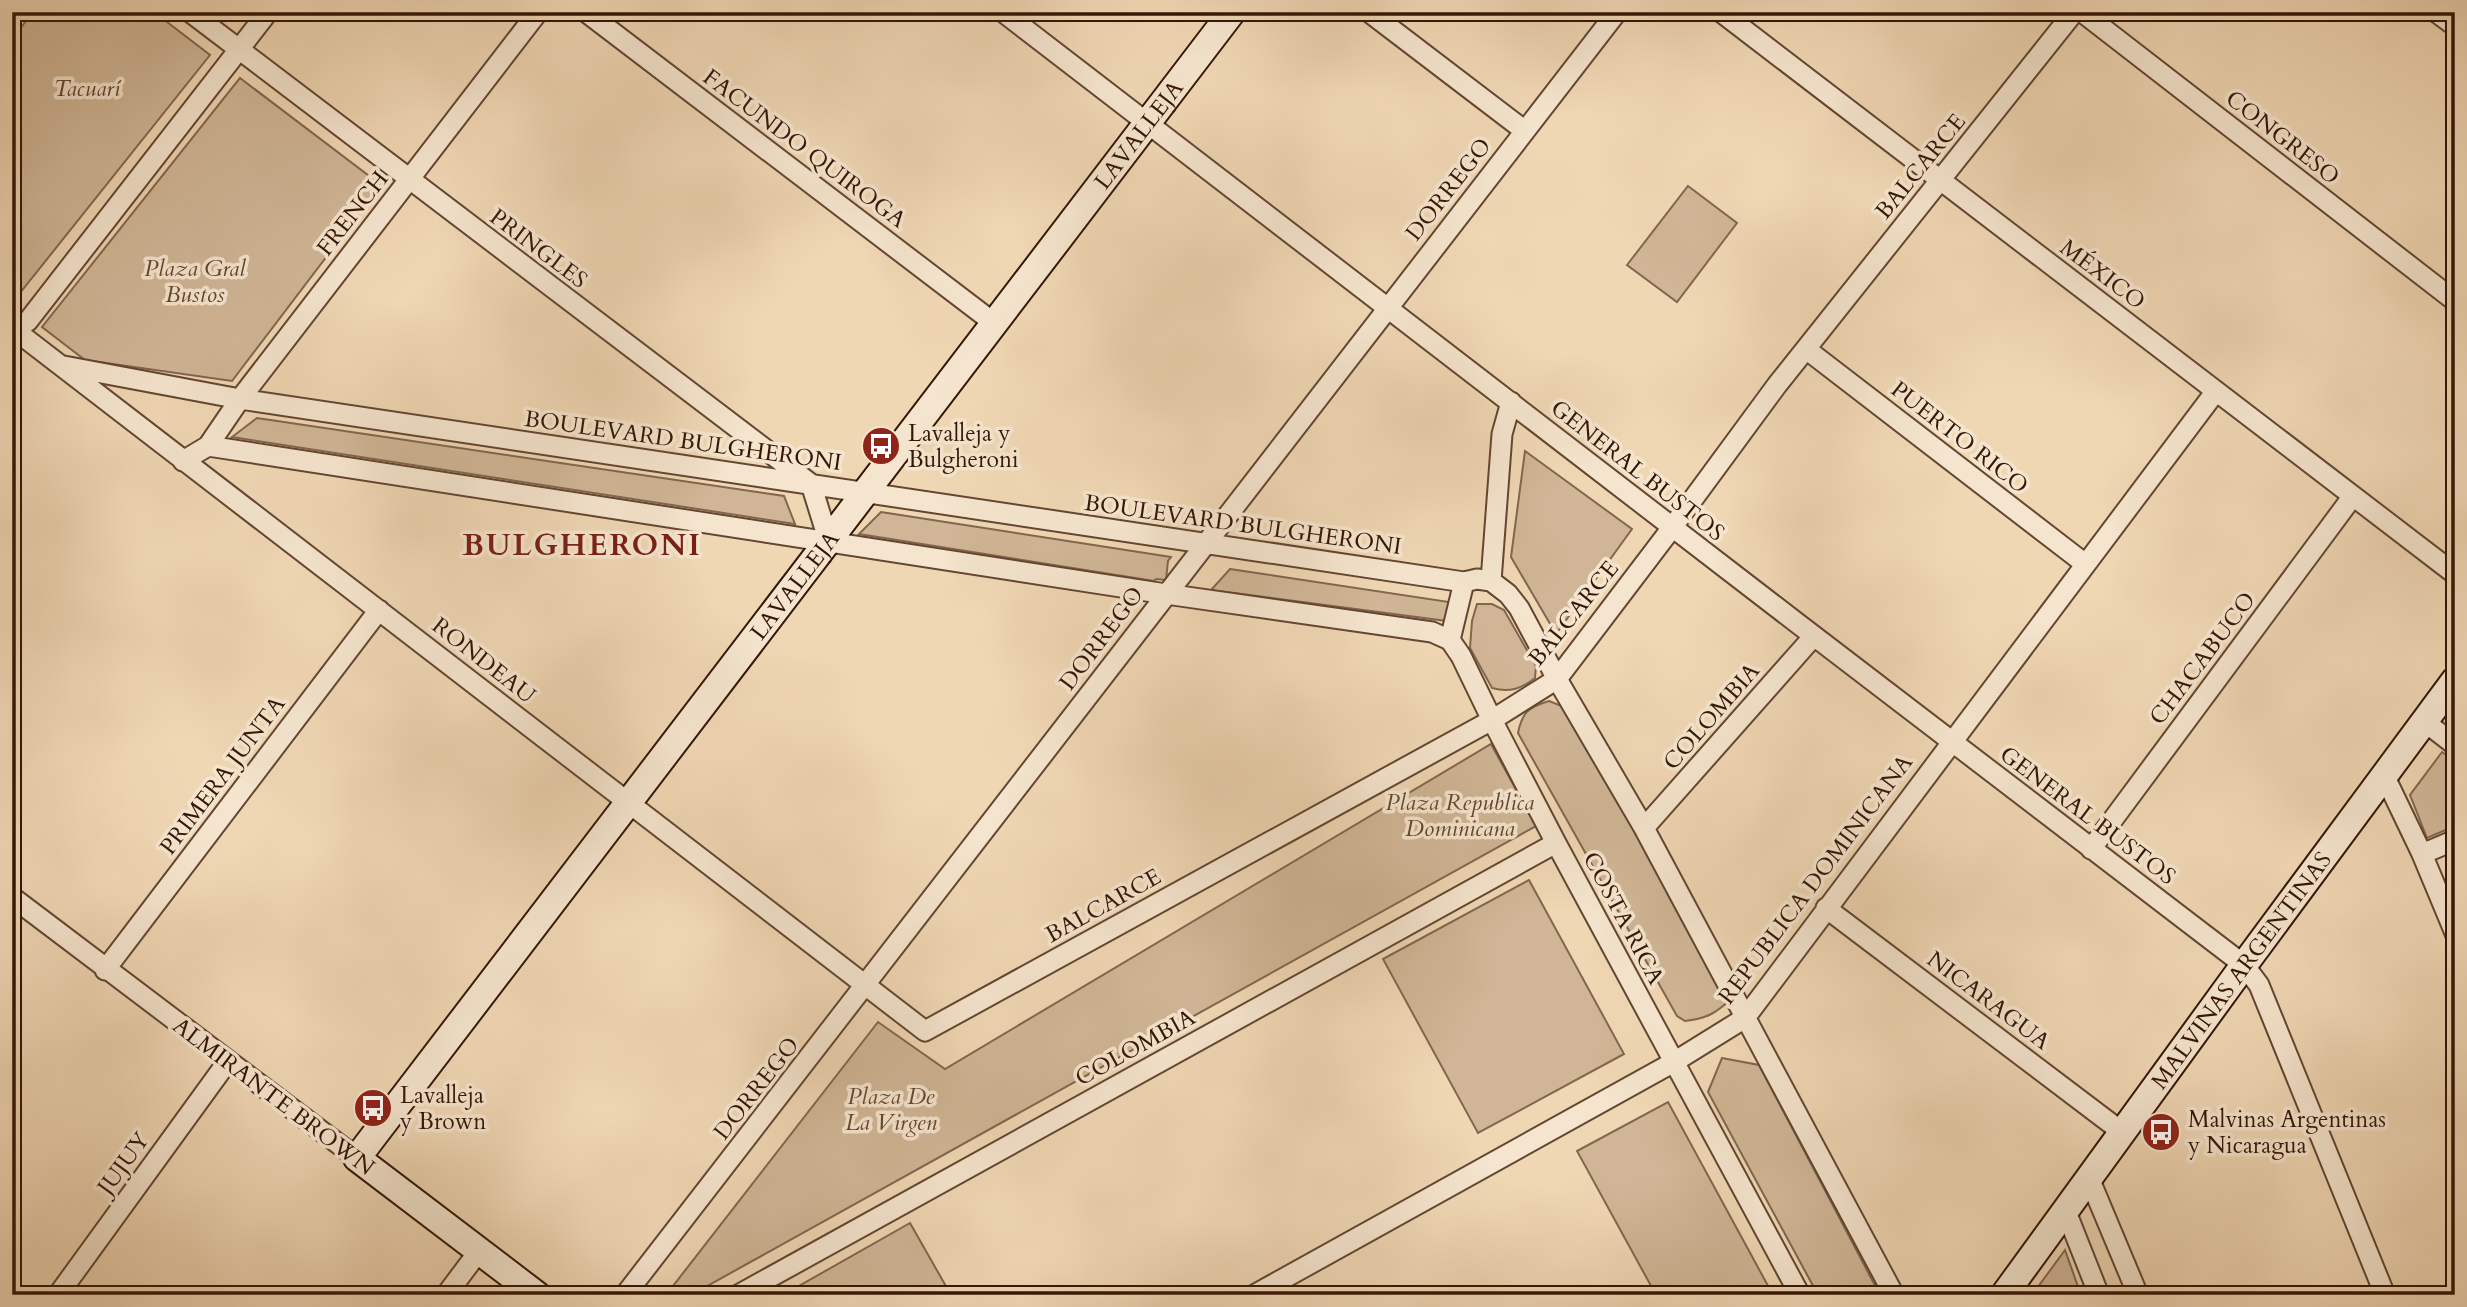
<svg xmlns="http://www.w3.org/2000/svg" width="2467" height="1307" viewBox="0 0 2467 1307" font-family="Cardo,serif">
	<style>
		.green { fill: #d0b696; stroke: #82664e; stroke-width: 2 }
		.lines { fill: none; stroke-linecap: round; stroke-linejoin: round }
		.street-casing { stroke: #634631; stroke-width: 23 }
		.secondary-casing { stroke: #341605; stroke-width: 30 }
		.street { stroke: #f5e5ce; stroke-width: 19 }
		.secondary { stroke: #f5e5ce; stroke-width: 26 }
		.labels { text-anchor: middle; stroke-width: 7; stroke-linejoin: round; paint-order: stroke }
		.park-label { font-size: 23px; font-style: italic; fill: #634630; stroke: #f5e5ce }
		.street-label { font-size: 23px; fill: #341605; stroke: #f5e5ce }
		.poi-label { font-size: 23px; fill: #341605; stroke: #f5e5ce; text-anchor: start }
		.district-label { font-size: 30px; font-weight: bold; letter-spacing: 2px; fill: #7a1f14; stroke: #f5e5ce }
	</style>
	<rect width="100%" height="100%" fill="#f0d7b4"/>
	<filter id="stains"><feTurbulence type="fractalNoise" baseFrequency=".00286" numOctaves="4"/><feColorMatrix values="0 0 0 0 .2 0 0 0 0 .09 0 0 0 0 .02 0 0 0 .5 -.17"/></filter>
	<radialGradient id="worn" r=".72"><stop offset=".6" stop-color="#630" stop-opacity="0"/><stop offset="1" stop-color="#630" stop-opacity=".3"/></radialGradient>
	<path class="green" d="M33 12H154L210 55 12 303V39Z
		M240 78 381 185 232 381 85 360 42 327Z
		M1688 186 1737 223 1677 302 1627 265Z
		M257 418 784 496 795 524 232 437Z
		M1525 451 1632 529 1556 634 1511 557Z
		M881 512 1171 557 1168 561 1166 580 1156 579 1154 581 859 534Z
		M1230 569 1449 602 1447 621 1211 590Z
		M1477 604H1492L1504 610 1536 666 1535 678C1521 689 1509 693 1492 688L1470 648 1472 621Z
		M1549 701 1564 707 1731 999C1716 1013 1706 1019 1685 1021L1677 1016 1518 733C1522 712 1529 707 1549 701Z
		M1491 744 1536 826 691 1295H666L878 1022 945 1069Z
		M2442 752 2455 761V826L2427 838 2410 795Z
		M1529 880 1624 1054 1478 1133 1383 959Z
		M1722 1058 1759 1065 1880 1295H1818L1708 1092Z
		M1668 1102 1773 1295H1656L1577 1151Z
		M910 1223 951 1295H783Z
		M2065 1250 2081 1295H2032Z"/>
	<g class="lines">
		<defs>
			<path id="street" d="M190 12 811 484 829 542
				M586 12 994 323
				M1003 12C1417 330 1829 649 2244 965L2259 985 2385 1295
				M1369 12 1525 131
				M1721 12 2455 574
				M2082 12 2455 301
				M2436 12 2455 26
				M12 328 925 1031 1492 720 1557 679 1671 529 1777 385 2074 12
				M12 333 28 321 268 12
				M1806 349 2084 563
				M64 366 240 399 1464 582
				M208 446 240 399 538 12
				M183 461 208 446 1166 594 1432 632 1450 640
				M1491 581 1502 434 1511 402
				M2425 722 2455 745
				M2385 777 2422 854 2455 933
				M1644 828 1814 636
				M2091 849 2353 496
				M2422 854 2455 840
				M12 897 357 1158
				M1826 908 2122 1132
				M105 970 379 610
				M2089 1178 2138 1295
				M2065 1209 2099 1295
				M58 1295 228 1061
				M446 1295 479 1251
				M625 1295C958 869 1284 438 1617 12
				M738 1295 1556 843
				M1254 1295 1674 1062 1745 1018 2216 391
				M1800 1295 1556 843 1492 720 1461 656 1450 640 1464 582 1477 579 1491 581 1508 594 1519 608 1557 679 1644 828 1894 1295"/>
			<g id="secondary">
				<path id="s1" d="M537 1295 357 1158 1232 12"/>
				<path id="s2" d="M2004 1295 2244 965 2455 680"/>
			</g>
		</defs>
		<use href="#street" class="street-casing"/>
		<use href="#secondary" class="secondary-casing"/>
		<use href="#street" class="street"/>
		<use href="#secondary" class="secondary"/>
	</g>
	<defs>
		<symbol id="bus-disc" viewBox="-11 -11 22 22"><circle r="9.5" fill="#8f2418" stroke="#f5e5ce"/><path d="M-5-6H5V4H4V6H2V4H-2V6H-4V4H-5ZM-3.5-4V0h7V-4ZM-3.5 1.2v1.5H-2V1.2ZM2 1.2v1.5H3.5V1.2Z" fill="#fff"/></symbol>
	</defs>
	<g fill-rule="evenodd">
		<use href="#bus-disc" x="859" y="424" width="44" height="44"/>
		<use href="#bus-disc" x="351" y="1086" width="44" height="44"/>
		<use href="#bus-disc" x="2139" y="1110" width="44" height="44"/>
	</g>
	<g class="labels">
		<g class="park-label">
			<text x="87" y="96">Tacuarí</text>
			<text x="195" y="276">Plaza Gral<tspan x="195" dy="26">Bustos</tspan></text>
			<text x="1460" y="810">Plaza Republica<tspan x="1460" dy="26">Dominicana</tspan></text>
			<text x="891" y="1104">Plaza De<tspan x="891" dy="26">La Virgen</tspan></text>
		</g>
		<g class="street-label">
			<text dy="8" stroke="none"><textPath href="#s1" startOffset="1514">LAVALLEJA</textPath></text>
			<text transform="translate(2283 137) rotate(38)" y="8">CONGRESO</text>
			<text transform="translate(805 148) rotate(37)" y="8">FACUNDO QUIROGA</text>
			<text transform="translate(1920 166) rotate(-51)" y="8">BALCARCE</text>
			<text transform="translate(1448 189) rotate(-52)" y="8">DORREGO</text>
			<text transform="translate(352 213) rotate(-52)" y="8">FRENCH</text>
			<text transform="translate(539 248) rotate(37)" y="8">PRINGLES</text>
			<text transform="translate(2103 274) rotate(37)" y="8">MÉXICO</text>
			<text transform="translate(1960 437) rotate(38)" y="8">PUERTO RICO</text>
			<text transform="translate(683 440) rotate(8)" y="8">BOULEVARD BULGHERONI</text>
			<text transform="translate(1638 470) rotate(38)" y="8">GENERAL BUSTOS</text>
			<text transform="translate(1243 524) rotate(8)" y="8">BOULEVARD BULGHERONI</text>
			<text dy="8" stroke="none"><textPath href="#s1" startOffset="947">LAVALLEJA</textPath></text>
			<text transform="translate(1573 613) rotate(-51)" y="8">BALCARCE</text>
			<text transform="translate(1101 638) rotate(-53)" y="8">DORREGO</text>
			<text transform="translate(2202 658) rotate(-53)" y="8">CHACABUCO</text>
			<text transform="translate(484 660) rotate(38)" y="8">RONDEAU</text>
			<text transform="translate(1711 716) rotate(-49)" y="8">COLOMBIA</text>
			<text transform="translate(222 775) rotate(-53)" y="8">PRIMERA JUNTA</text>
			<text transform="translate(2088 815) rotate(37)" y="8">GENERAL BUSTOS</text>
			<text transform="translate(1815 879) rotate(-53)" y="8">REPUBLICA DOMINICANA</text>
			<text transform="translate(1103 905) rotate(-29)" y="8">BALCARCE</text>
			<text transform="translate(1624 918) rotate(62)" y="8">COSTA RICA</text>
			<text dy="8" stroke="none"><textPath href="#s2" startOffset="402">MALVINAS ARGENTINAS</textPath></text>
			<text transform="translate(1989 1000) rotate(37)" y="8">NICARAGUA</text>
			<text transform="translate(1135 1047) rotate(-29)" y="8">COLOMBIA</text>
			<text transform="translate(756 1088) rotate(-52)" y="8">DORREGO</text>
			<text transform="translate(274 1096) rotate(37)" y="8">ALMIRANTE BROWN</text>
			<text transform="translate(123 1163) rotate(-54)" y="8">JUJUY</text>
		</g>
		<g class="poi-label">
			<text x="908" y="441">Lavalleja y<tspan x="908" dy="26">Bulgheroni</tspan></text>
			<text x="400" y="1103">Lavalleja<tspan x="400" dy="26">y Brown</tspan></text>
			<text x="2188" y="1127">Malvinas Argentinas<tspan x="2188" dy="26">y Nicaragua</tspan></text>
		</g>
		<g class="district-label">
			<text x="582" y="555">BULGHERONI</text>
		</g>
	</g>
	<rect width="2467" height="1307" fill="none" stroke="#f0d7b4" stroke-width="42"/>
	<rect x="14" y="14" width="2439" height="1279" fill="none" stroke="#341605" stroke-width="3.5"/>
	<rect x="21" y="21" width="2425" height="1265" fill="none" stroke="#341605" stroke-width="2"/>
	<rect width="100%" height="100%" filter="url(#stains)"/>
	<rect width="100%" height="100%" fill="url(#worn)"/>
</svg>
